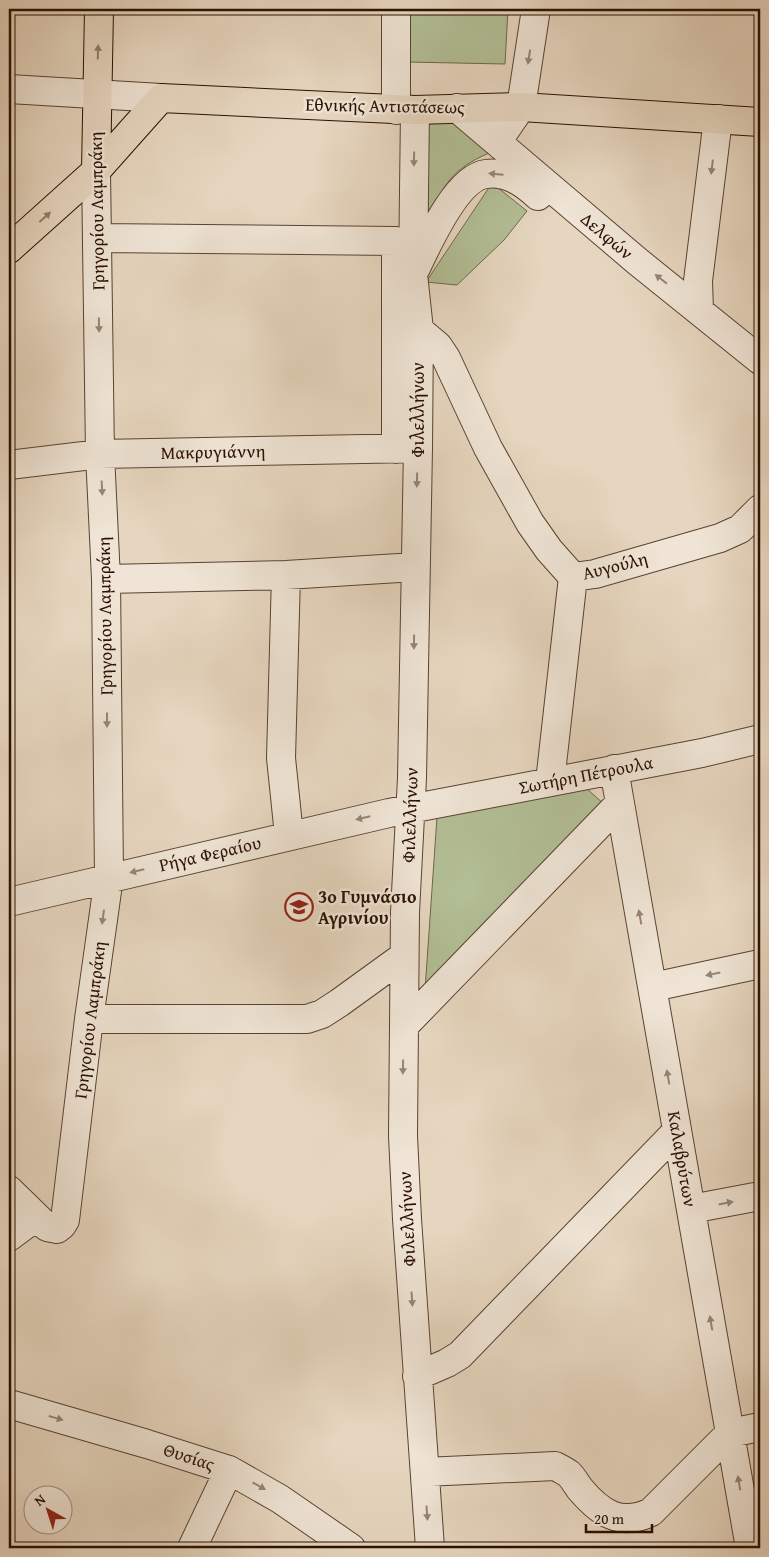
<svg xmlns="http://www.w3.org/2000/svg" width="769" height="1557" viewBox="0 0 769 1557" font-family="'Gentium Book Plus',serif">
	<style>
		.green { fill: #b2be95; stroke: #6e674c }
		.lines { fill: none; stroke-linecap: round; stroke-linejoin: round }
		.minor-casing { stroke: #5a4232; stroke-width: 30 }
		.major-casing { stroke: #2b1003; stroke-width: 30 }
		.minor { stroke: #efe4d5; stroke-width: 28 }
		.major { stroke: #e6d6bf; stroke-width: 28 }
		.oneway { fill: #927d6a }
		.oneway2 { fill: #978576 }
		.labels { text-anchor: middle; stroke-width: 5; stroke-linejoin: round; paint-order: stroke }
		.street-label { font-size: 18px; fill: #2b1003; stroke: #efe4d5 }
		.poi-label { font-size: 18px; font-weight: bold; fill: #2b1003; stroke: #efe4d5; text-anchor: start }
	</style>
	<rect width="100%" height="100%" fill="#e6d6bf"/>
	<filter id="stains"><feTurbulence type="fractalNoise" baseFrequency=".004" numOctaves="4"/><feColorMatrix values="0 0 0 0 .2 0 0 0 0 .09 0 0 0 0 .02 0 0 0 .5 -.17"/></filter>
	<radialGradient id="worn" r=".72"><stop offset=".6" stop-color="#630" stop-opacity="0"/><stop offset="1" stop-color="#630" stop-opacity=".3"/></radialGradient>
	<path class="green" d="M409 9H508L505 64 407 62Z
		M450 118 489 153C452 169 445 184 426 218L421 121Z
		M492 183 527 211 504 240 457 285 426 282Z
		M586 788 605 805 425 990 437 817Z"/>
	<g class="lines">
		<defs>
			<path id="minor" d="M9 89 161 98
				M457 108 637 261 760 360
				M396 110V9
				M415 110 413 274 419 330 418 448 412 778 405 912 403 1136 407 1219 430 1548
				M497 142 521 107 536 9
				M98 238 396 241
				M416 268C428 243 456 178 486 174 507 171 524 183 538 196
				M699 310 698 281 718 119
				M419 330 438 346 446 358 488 448 530 523 549 550 573 577
				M396 449V255
				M9 465 100 454 418 448
				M286 575 281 758 289 835
				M106 579 286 575 415 567
				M614 769 750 1548
				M550 782 573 577 595 574 720 538 740 529 760 509
				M9 902 389 813 702 753 760 739
				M653 987 760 964
				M89 1019H307L322 1014 339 1003 404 956
				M404 1026 619 804
				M9 1190 47 1227 57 1229 62 1225 65 1220 89 1019 109 877 106 579 100 454 96 171
				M691 1209 760 1196
				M9 1237 36 1217
				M417 1376 447 1363 460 1355 677 1131
				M9 1404 147 1444 229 1470 280 1499 351 1548
				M425 1472 555 1466C559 1468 565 1471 569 1474 573 1478 577 1485 580 1489 600 1513 621 1527 651 1512L730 1433 760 1427
				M192 1548 229 1470"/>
			<path id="major" d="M96 171 99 9
				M9 249 96 171 161 98 415 110 521 107 760 122"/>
		</defs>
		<use href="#minor" class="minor-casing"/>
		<use href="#major" class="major-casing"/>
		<use href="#minor" class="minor"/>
		<use href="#major" class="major"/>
	</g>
	<defs><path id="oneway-solid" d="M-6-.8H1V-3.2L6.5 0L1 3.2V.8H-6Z" transform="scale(1.25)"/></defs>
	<g class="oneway">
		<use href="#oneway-solid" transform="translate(98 52) rotate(-88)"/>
		<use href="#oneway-solid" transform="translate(45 217) rotate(-42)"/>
	</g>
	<g class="oneway2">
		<use href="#oneway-solid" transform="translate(529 57) rotate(99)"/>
		<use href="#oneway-solid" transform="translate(414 159) rotate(91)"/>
		<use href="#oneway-solid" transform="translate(712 167) rotate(97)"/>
		<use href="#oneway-solid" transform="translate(496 174) rotate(-175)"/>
		<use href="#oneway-solid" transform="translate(661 279) rotate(-142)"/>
		<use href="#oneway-solid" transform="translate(99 325) rotate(89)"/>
		<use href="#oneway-solid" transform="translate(417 480) rotate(91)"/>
		<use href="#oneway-solid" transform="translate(102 488) rotate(87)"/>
		<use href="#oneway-solid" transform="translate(414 642) rotate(91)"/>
		<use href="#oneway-solid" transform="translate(107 720) rotate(90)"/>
		<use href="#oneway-solid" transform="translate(363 818) rotate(167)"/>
		<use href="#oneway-solid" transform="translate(137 871) rotate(167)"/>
		<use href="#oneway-solid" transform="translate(103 917) rotate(98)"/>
		<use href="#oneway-solid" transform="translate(640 917) rotate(-100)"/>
		<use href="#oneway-solid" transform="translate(713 974) rotate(168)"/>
		<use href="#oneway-solid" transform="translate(403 1067) rotate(91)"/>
		<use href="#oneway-solid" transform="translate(668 1077) rotate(-100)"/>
		<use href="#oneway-solid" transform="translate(726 1203) rotate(-11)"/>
		<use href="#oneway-solid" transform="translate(412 1299) rotate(86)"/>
		<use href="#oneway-solid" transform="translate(711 1323) rotate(-100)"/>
		<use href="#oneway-solid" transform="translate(56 1418) rotate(16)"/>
		<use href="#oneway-solid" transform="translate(739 1483) rotate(-100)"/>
		<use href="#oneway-solid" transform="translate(259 1486) rotate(29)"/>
		<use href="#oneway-solid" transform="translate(427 1513) rotate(86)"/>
	</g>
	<defs>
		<symbol id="school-ring" viewBox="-11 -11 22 22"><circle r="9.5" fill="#efe4d5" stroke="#8f2418" stroke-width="1.5"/><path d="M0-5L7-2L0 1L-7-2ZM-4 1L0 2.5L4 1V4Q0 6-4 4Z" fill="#8f2418"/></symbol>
	</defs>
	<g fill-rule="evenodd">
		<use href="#school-ring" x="283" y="891" width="32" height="32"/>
	</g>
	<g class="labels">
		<g class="street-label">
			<text transform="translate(385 106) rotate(1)" y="6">Εθνικής Αντιστάσεως</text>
			<text transform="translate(97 211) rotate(-91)" y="6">Γρηγορίου Λαμπράκη</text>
			<text transform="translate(607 236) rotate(40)" y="6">Δελφών</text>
			<text transform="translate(418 410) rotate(-90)" y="6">Φιλελλήνων</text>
			<text transform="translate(213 452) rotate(-1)" y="6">Μακρυγιάννη</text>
			<text transform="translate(615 566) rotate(-14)" y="6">Αυγούλη</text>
			<text transform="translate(105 616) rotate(-91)" y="6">Γρηγορίου Λαμπράκη</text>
			<text transform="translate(586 775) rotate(-11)" y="6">Σωτήρη Πέτρουλα</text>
			<text transform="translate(410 815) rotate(-88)" y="6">Φιλελλήνων</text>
			<text transform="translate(210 854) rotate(-13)" y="6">Ρήγα Φεραίου</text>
			<text transform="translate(90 1020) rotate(-83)" y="6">Γρηγορίου Λαμπράκη</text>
			<text transform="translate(682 1159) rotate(80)" y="6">Καλαβρύτων</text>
			<text transform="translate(407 1219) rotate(-93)" y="6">Φιλελλήνων</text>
			<text transform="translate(189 1457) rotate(18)" y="6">Θυσίας</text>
		</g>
		<g class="poi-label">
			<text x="318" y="903">3ο Γυμνάσιο<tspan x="318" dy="21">Αγρινίου</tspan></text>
		</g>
	</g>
	<rect width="769" height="1557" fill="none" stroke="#e6d6bf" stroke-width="30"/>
	<rect x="10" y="10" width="749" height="1537" fill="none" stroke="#2b1003" stroke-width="2.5"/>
	<rect x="15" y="15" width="739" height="1527" fill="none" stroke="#2b1003"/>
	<g transform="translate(48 1510) rotate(321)"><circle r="24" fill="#efe4d5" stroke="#a18f81"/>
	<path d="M0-4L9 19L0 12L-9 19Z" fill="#8f2418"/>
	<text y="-8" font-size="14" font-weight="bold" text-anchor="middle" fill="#2b1003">N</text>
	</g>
	<path d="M586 1524v8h66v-8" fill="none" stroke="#2b1003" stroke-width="2.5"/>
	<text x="594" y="1524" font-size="15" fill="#2b1003" stroke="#efe4d5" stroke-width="4" paint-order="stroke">20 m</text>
	<rect width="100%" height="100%" filter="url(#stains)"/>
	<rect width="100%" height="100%" fill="url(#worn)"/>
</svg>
